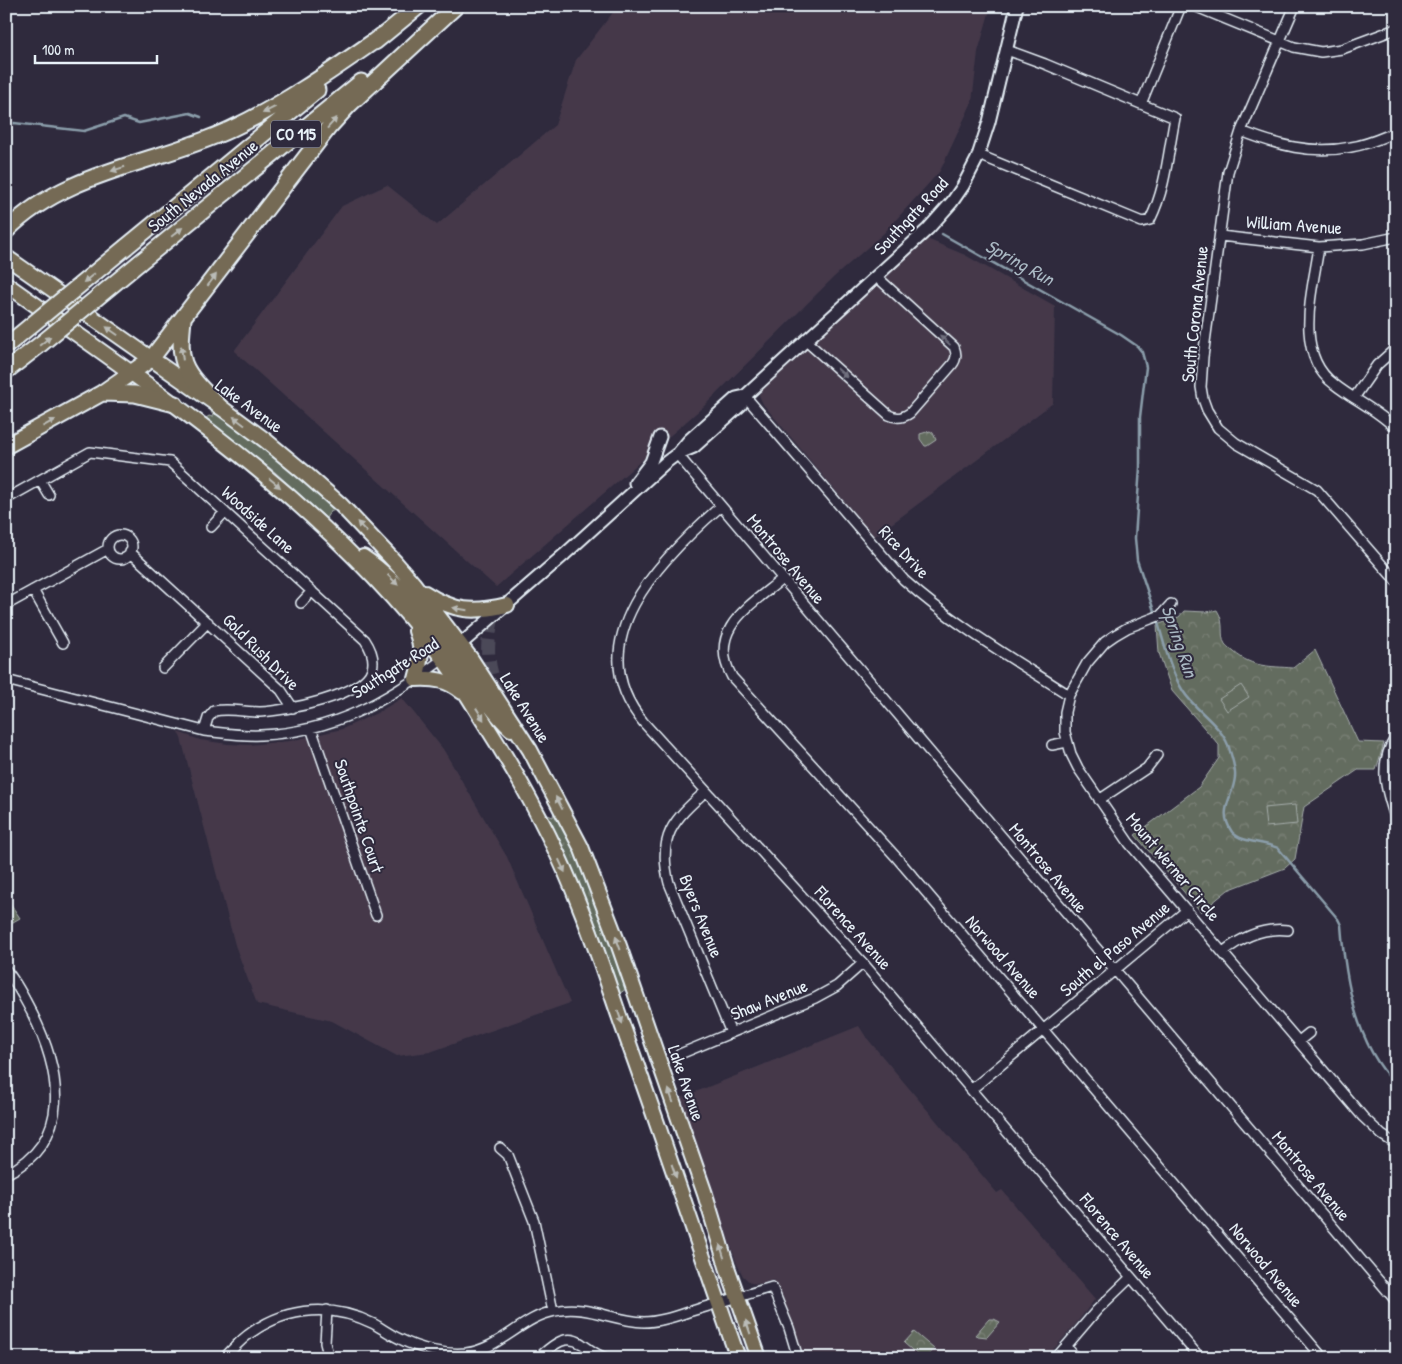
<svg xmlns="http://www.w3.org/2000/svg" width="1402" height="1364" viewBox="0 0 1402 1364" font-family="'Patrick Hand',sans-serif">
	<style>
		.built { fill: #44394a }
		.grass { fill: url(#grass-tufts); stroke: #a6aeac }
		.forest { fill: url(#forest-crowns); stroke: #a6aeac }
		.pitch { fill: #646c5f; stroke: #a6aeac }
		.lines { fill: none; stroke-linecap: round; stroke-linejoin: round }
		.stream { stroke: #8b9eab; stroke-width: 2.5 }
		.primary-tunnel { stroke: #4b4859; stroke-width: 14; stroke-dasharray: 14 7; stroke-linecap: butt }
		.minor-casing { stroke: #e8f1f8; stroke-width: 12 }
		.tertiary-casing { stroke: #e8f1f8; stroke-width: 15 }
		.primary-casing { stroke: #e8f1f8; stroke-width: 18 }
		.trunk-casing { stroke: #e8f1f8; stroke-width: 19 }
		.minor { stroke: #2f2a3d; stroke-width: 9 }
		.tertiary { stroke: #2f2a3d; stroke-width: 11 }
		.primary { stroke: #746b55; stroke-width: 14 }
		.trunk { stroke: #746b55; stroke-width: 15 }
		.trunk-bridge-casing { stroke: #e8f1f8; stroke-width: 19; stroke-linecap: butt }
		.trunk-bridge { stroke: #746b55; stroke-width: 15 }
		.oneway { fill: #babbb7 }
		.oneway2 { fill: #70707e }
		.labels { text-anchor: middle; stroke-width: 4; stroke-linejoin: round; paint-order: stroke }
		.shield { fill: #2f2a3d; stroke: #b0b5c0; stroke-width: 1 }
		.shield-label { font-size: 16px; font-weight: bold; fill: #e8f1f8 }
		.street-label { font-size: 18px; fill: #e8f1f8; stroke: #2f2a3d }
		.water-label { font-size: 19px; font-style: italic; fill: #aab9c4; stroke: #2f2a3d }
	</style>
	<defs>
		<pattern id="grass-tufts" width="24" height="20" patternUnits="userSpaceOnUse" patternTransform="scale(1.25)"><rect width="24" height="20" fill="#646c5f"/><path d="M3 7l-1-3M5 7V3M7 7l1-3M15 17l-1-3M17 17v-4M19 17l1-3" fill="none" stroke="#7a8177"/></pattern>
		<pattern id="forest-crowns" width="20" height="18" patternUnits="userSpaceOnUse" patternTransform="scale(1.25)"><rect width="20" height="18" fill="#646c5f"/><path d="M2 6a3 3 0 1 1 6 0M12 15a3 3 0 1 1 6 0" fill="none" stroke="#7a8177"/></pattern>
	</defs>
	<rect width="100%" height="100%" fill="#2f2a3d"/>
	<filter id="ink" filterUnits="userSpaceOnUse"><feTurbulence type="fractalNoise" baseFrequency=".02" numOctaves="2"/><feDisplacementMap in="SourceGraphic" scale="10" xChannelSelector="R" yChannelSelector="G"/><feConvolveMatrix kernelMatrix="1 2 1 2 8 2 1 2 1" color-interpolation-filters="sRGB"/></filter>
	<g filter="url(#ink)">
		<path class="built" d="M618 6H991L978 52 972 102 940 171 884 233 834 277 703 407 496 587 234 351 342 206 387 185 437 225 555 125 576 60Z
			M927 239 965 255 1055 306 1053 403 874 537 763 404 759 395 763 389Z
			M402 698 443 749 507 857 570 1003 430 1052 397 1056 332 1021 257 1004 235 945 181 738 178 732 200 740 228 744 248 745 290 741 342 729 377 713Z
			M859 1026 866 1037 997 1193 1002 1190 1095 1299 1075 1325 1046 1358H803L788 1310 774 1280 759 1284 751 1283 743 1276 737 1264 678 1099Z"/>
		<path class="grass" d="M212 410 277 460 335 510 330 512 326 518 275 472 206 418 209 416 213 417V415L211 412Z
			M554 809C583 867 605 928 626 989L619 994 597 934 545 814 553 817Z"/>
		<path class="forest" d="M930 431 933 433 936 440 927 446H925L920 439V434Z
			M1217 610C1226 624 1219 635 1225 644 1227 647 1232 650 1234 652 1253 668 1270 666 1293 668L1315 650 1358 742 1384 743 1376 770H1358L1304 807 1295 859 1285 868 1228 890 1201 912 1135 835 1199 787 1219 758V745L1172 691 1159 653 1157 625 1179 617 1184 611 1207 612Z
			M989 1319H994L1000 1322 987 1337 978 1336 975 1335Z
			M914 1332 934 1349 926 1358H921L904 1343Z"/>
		<path class="pitch" d="M1241 685 1249 697 1227 711 1219 699Z
			M1295 805 1297 824 1266 827 1264 808Z
			M6 897 20 918 6 926Z"/>
		<g class="lines">
			<path class="stream" d="M6 126 14 123 84 131 124 118 139 123 190 113 201 117
				M942 234 1121 335 1137 346 1142 352 1146 367 1140 417V467L1135 538 1137 560 1155 614
				M1157 619C1164 643 1170 670 1183 691 1196 712 1224 726 1230 751 1232 758 1236 770 1235 777 1233 799 1217 810 1232 832 1241 843 1266 842 1278 848L1338 919 1341 925C1345 978 1356 1046 1396 1084"/>
			<path class="primary-tunnel" d="M492 619C485 651 487 668 501 699"/>
			<defs>
				<path id="minor" d="M1194 6 1294 47 1321 52 1342 49 1396 29
					M1295 6 1241 131 1228 172 1203 357 1201 387 1203 399 1207 410 1218 428 1236 443 1317 490 1396 581
					M1007 50 1045 64 1141 104
					M1241 131C1276 145 1313 155 1351 147 1367 145 1381 138 1396 132
					M979 155 1142 222 1150 220C1166 188 1168 153 1175 118L1141 104 1181 6
					M1220 236 1319 247 1363 244 1396 237
					M1319 247C1313 289 1293 354 1334 384 1354 400 1378 410 1396 429
					M806 341 889 415C897 419 903 418 910 413L952 365C957 359 957 354 954 347L877 277
					M745 396 904 580C954 625 1013 659 1069 695
					M1354 398 1377 365 1396 348
					M677 454 1396 1301
					M40 480 49 495
					M6 499 90 452 170 462 365 640C371 649 375 659 372 669 364 696 285 711 260 712 245 712 229 708 214 711L208 718 204 731
					M721 506C661 558 576 643 644 723L863 963 1200 1358
					M211 527 225 512
					M108 547a12 12 0 1 1 24 0a12 12 0 1 1-24 0Z
					M130 552 281 690 293 708
					M782 579C750 606 706 630 732 677L897 858 1323 1358
					M33 590 63 643
					M301 603 312 591
					M1171 604 1161 615 1127 628 1115 635 1105 642 1087 663 1069 695 1065 712V732L1071 754 1078 768 1129 843 1363 1117 1382 1135 1396 1144
					M6 605 108 549
					M163 668 208 622
					M6 680 204 731C223 733 242 736 261 735 333 732 387 701 443 659
					M311 728 376 915
					M1396 737C1377 764 1386 791 1396 820
					M1052 745 1067 742
					M706 791C673 820 657 837 669 883L731 1033
					M1099 800 1147 768 1157 755
					M1223 952C1242 937 1263 927 1288 930
					M6 970C17 983 24 998 32 1013 60 1069 75 1140 6 1174
					M1299 1041 1309 1033
					M680 1054 815 998 837 986 863 963
					M972 1089 1187 910
					M500 1148 508 1155 534 1221 553 1311
					M327 1310 325 1343 329 1358
					M1066 1346 1076 1358
					M224 1358C233 1349 241 1339 252 1332 289 1306 334 1304 374 1324 383 1329 391 1335 400 1339 419 1349 445 1355 466 1353 500 1349 522 1317 555 1311 586 1304 613 1321 644 1322 659 1322 674 1317 688 1312 716 1304 744 1295 772 1287L789 1328 798 1358
					M538 1358C551 1347 565 1332 582 1344 590 1349 596 1355 606 1358
					M1056 1358 1097 1310 1131 1277"/>
				<path id="tertiary" d="M679 452 689 440 736 398 745 396
					M635 483 651 462 660 437
					M454 650 565 554 665 463 677 454 694 447 741 405 745 396 928 229 952 202 963 186 977 159 989 122 1017 6"/>
				<path id="primary" d="M6 257 219 406 265 440 306 474 341 505 395 562 413 583 471 659 530 750 581 847 619 946 705 1194 727 1267 759 1358
					M6 284C164 396 326 503 444 660 458 679 471 701 484 722 521 780 555 842 580 907 596 946 609 987 623 1027 663 1137 699 1248 738 1358
					M363 557C403 584 438 632 466 671 480 691 493 712 511 729
					M425 593C454 612 474 613 507 605
					M416 631C423 648 421 661 416 679 434 678 448 680 462 692"/>
				<path id="trunk" d="M375 42 419 6
					M6 231C66 170 157 164 231 129 285 104 334 69 383 35
					M126 247 317 90
					M139 263 361 82
					M183 319C182 333 179 349 184 363 190 379 207 394 219 406
					M102 393 135 394 175 404
					M6 446 102 393 151 359 329 127 349 105 456 6"/>
			</defs>
			<use href="#minor" class="minor-casing"/>
			<use href="#tertiary" class="tertiary-casing"/>
			<use href="#primary" class="primary-casing"/>
			<use href="#trunk" class="trunk-casing"/>
			<use href="#minor" class="minor"/>
			<use href="#tertiary" class="tertiary"/>
			<use href="#primary" class="primary"/>
			<use href="#trunk" class="trunk"/>
			<defs>
				<path id="trunk-bridge" d="M6 346 126 247
					M6 371 42 343 139 263"/>
			</defs>
			<use href="#trunk-bridge" class="trunk-bridge-casing"/>
			<use href="#trunk-bridge" class="trunk-bridge"/>
		</g>
		<defs><path id="oneway-solid" d="M-6-.8H1V-3.2L6.5 0L1 3.2V.8H-6Z" transform="scale(1.25)"/></defs>
		<g class="oneway">
			<use href="#oneway-solid" transform="translate(269 110) rotate(153)"/>
			<use href="#oneway-solid" transform="translate(332 123) rotate(-48)"/>
			<use href="#oneway-solid" transform="translate(118 169) rotate(162)"/>
			<use href="#oneway-solid" transform="translate(177 232) rotate(-39)"/>
			<use href="#oneway-solid" transform="translate(89 278) rotate(141)"/>
			<use href="#oneway-solid" transform="translate(212 280) rotate(-53)"/>
			<use href="#oneway-solid" transform="translate(112 331) rotate(-145)"/>
			<use href="#oneway-solid" transform="translate(45 341) rotate(-39)"/>
			<use href="#oneway-solid" transform="translate(182 353) rotate(-97)"/>
			<use href="#oneway-solid" transform="translate(239 421) rotate(-143)"/>
			<use href="#oneway-solid" transform="translate(49 423) rotate(-29)"/>
			<use href="#oneway-solid" transform="translate(275 483) rotate(40)"/>
			<use href="#oneway-solid" transform="translate(362 527) rotate(-133)"/>
			<use href="#oneway-solid" transform="translate(393 580) rotate(44)"/>
			<use href="#oneway-solid" transform="translate(460 609) rotate(-170)"/>
			<use href="#oneway-solid" transform="translate(480 714) rotate(58)"/>
			<use href="#oneway-solid" transform="translate(559 803) rotate(-118)"/>
			<use href="#oneway-solid" transform="translate(562 866) rotate(65)"/>
			<use href="#oneway-solid" transform="translate(618 943) rotate(-110)"/>
			<use href="#oneway-solid" transform="translate(620 1017) rotate(70)"/>
			<use href="#oneway-solid" transform="translate(671 1096) rotate(-109)"/>
			<use href="#oneway-solid" transform="translate(674 1171) rotate(71)"/>
			<use href="#oneway-solid" transform="translate(722 1251) rotate(-107)"/>
			<use href="#oneway-solid" transform="translate(748 1327) rotate(-109)"/>
		</g>
		<g class="oneway2">
			<use href="#oneway-solid" transform="translate(945 340) rotate(-137)"/>
			<use href="#oneway-solid" transform="translate(842 373) rotate(42)"/>
		</g>
	</g>
	<g class="labels">
		<rect class="shield" x="271" y="120.5" width="50" height="27" rx="4"/>
		<g class="shield-label">
			<text x="296" y="140">CO 115</text>
		</g>
		<g class="street-label">
			<text transform="translate(203 186) rotate(-39)" y="6">South Nevada Avenue</text>
			<text transform="translate(911 216) rotate(-47)" y="6">Southgate Road</text>
			<text transform="translate(1294 225) rotate(4)" y="6">William Avenue</text>
			<text transform="translate(1195 314) rotate(-84)" y="6">South Corona Avenue</text>
			<text transform="translate(249 406) rotate(36)" y="6">Lake Avenue</text>
			<text transform="translate(258 520) rotate(42)" y="6">Woodside Lane</text>
			<text transform="translate(904 552) rotate(47)" y="6">Rice Drive</text>
			<text transform="translate(786 559) rotate(50)" y="6">Montrose Avenue</text>
			<text transform="translate(261 652) rotate(45)" y="6">Gold Rush Drive</text>
			<text transform="translate(395 668) rotate(-32)" y="6">Southgate Road</text>
			<text transform="translate(525 708) rotate(58)" y="6">Lake Avenue</text>
			<text transform="translate(359 816) rotate(71)" y="6">Southpointe Court</text>
			<text transform="translate(1173 867) rotate(50)" y="6">Mount Werner Circle</text>
			<text transform="translate(1048 868) rotate(50)" y="6">Montrose Avenue</text>
			<text transform="translate(701 916) rotate(68)" y="6">Byers Avenue</text>
			<text transform="translate(853 928) rotate(48)" y="6">Florence Avenue</text>
			<text transform="translate(1115 949) rotate(-40)" y="6">South el Paso Avenue</text>
			<text transform="translate(1003 957) rotate(49)" y="6">Norwood Avenue</text>
			<text transform="translate(769 1000) rotate(-22)" y="6">Shaw Avenue</text>
			<text transform="translate(686 1083) rotate(71)" y="6">Lake Avenue</text>
			<text transform="translate(1311 1176) rotate(50)" y="6">Montrose Avenue</text>
			<text transform="translate(1117 1236) rotate(50)" y="6">Florence Avenue</text>
			<text transform="translate(1266 1265) rotate(50)" y="6">Norwood Avenue</text>
		</g>
		<g class="water-label">
			<text transform="translate(1020 262) rotate(29)" y="7">Spring Run</text>
			<text transform="translate(1180 641) rotate(71)" y="7">Spring Run</text>
		</g>
	</g>
	<rect width="1402" height="1364" fill="none" stroke="#2f2a3d" stroke-width="25"/>
	<rect x="12" y="12" width="1377" height="1339" fill="none" stroke="#e8f1f8" stroke-width="2" filter="url(#ink)"/>
	<path d="M35 55v8h122v-8" fill="none" stroke="#e8f1f8" stroke-width="2.5"/>
	<text x="42" y="55" font-size="15" fill="#e8f1f8" stroke="#2f2a3d" stroke-width="4" paint-order="stroke">100 m</text>
</svg>
